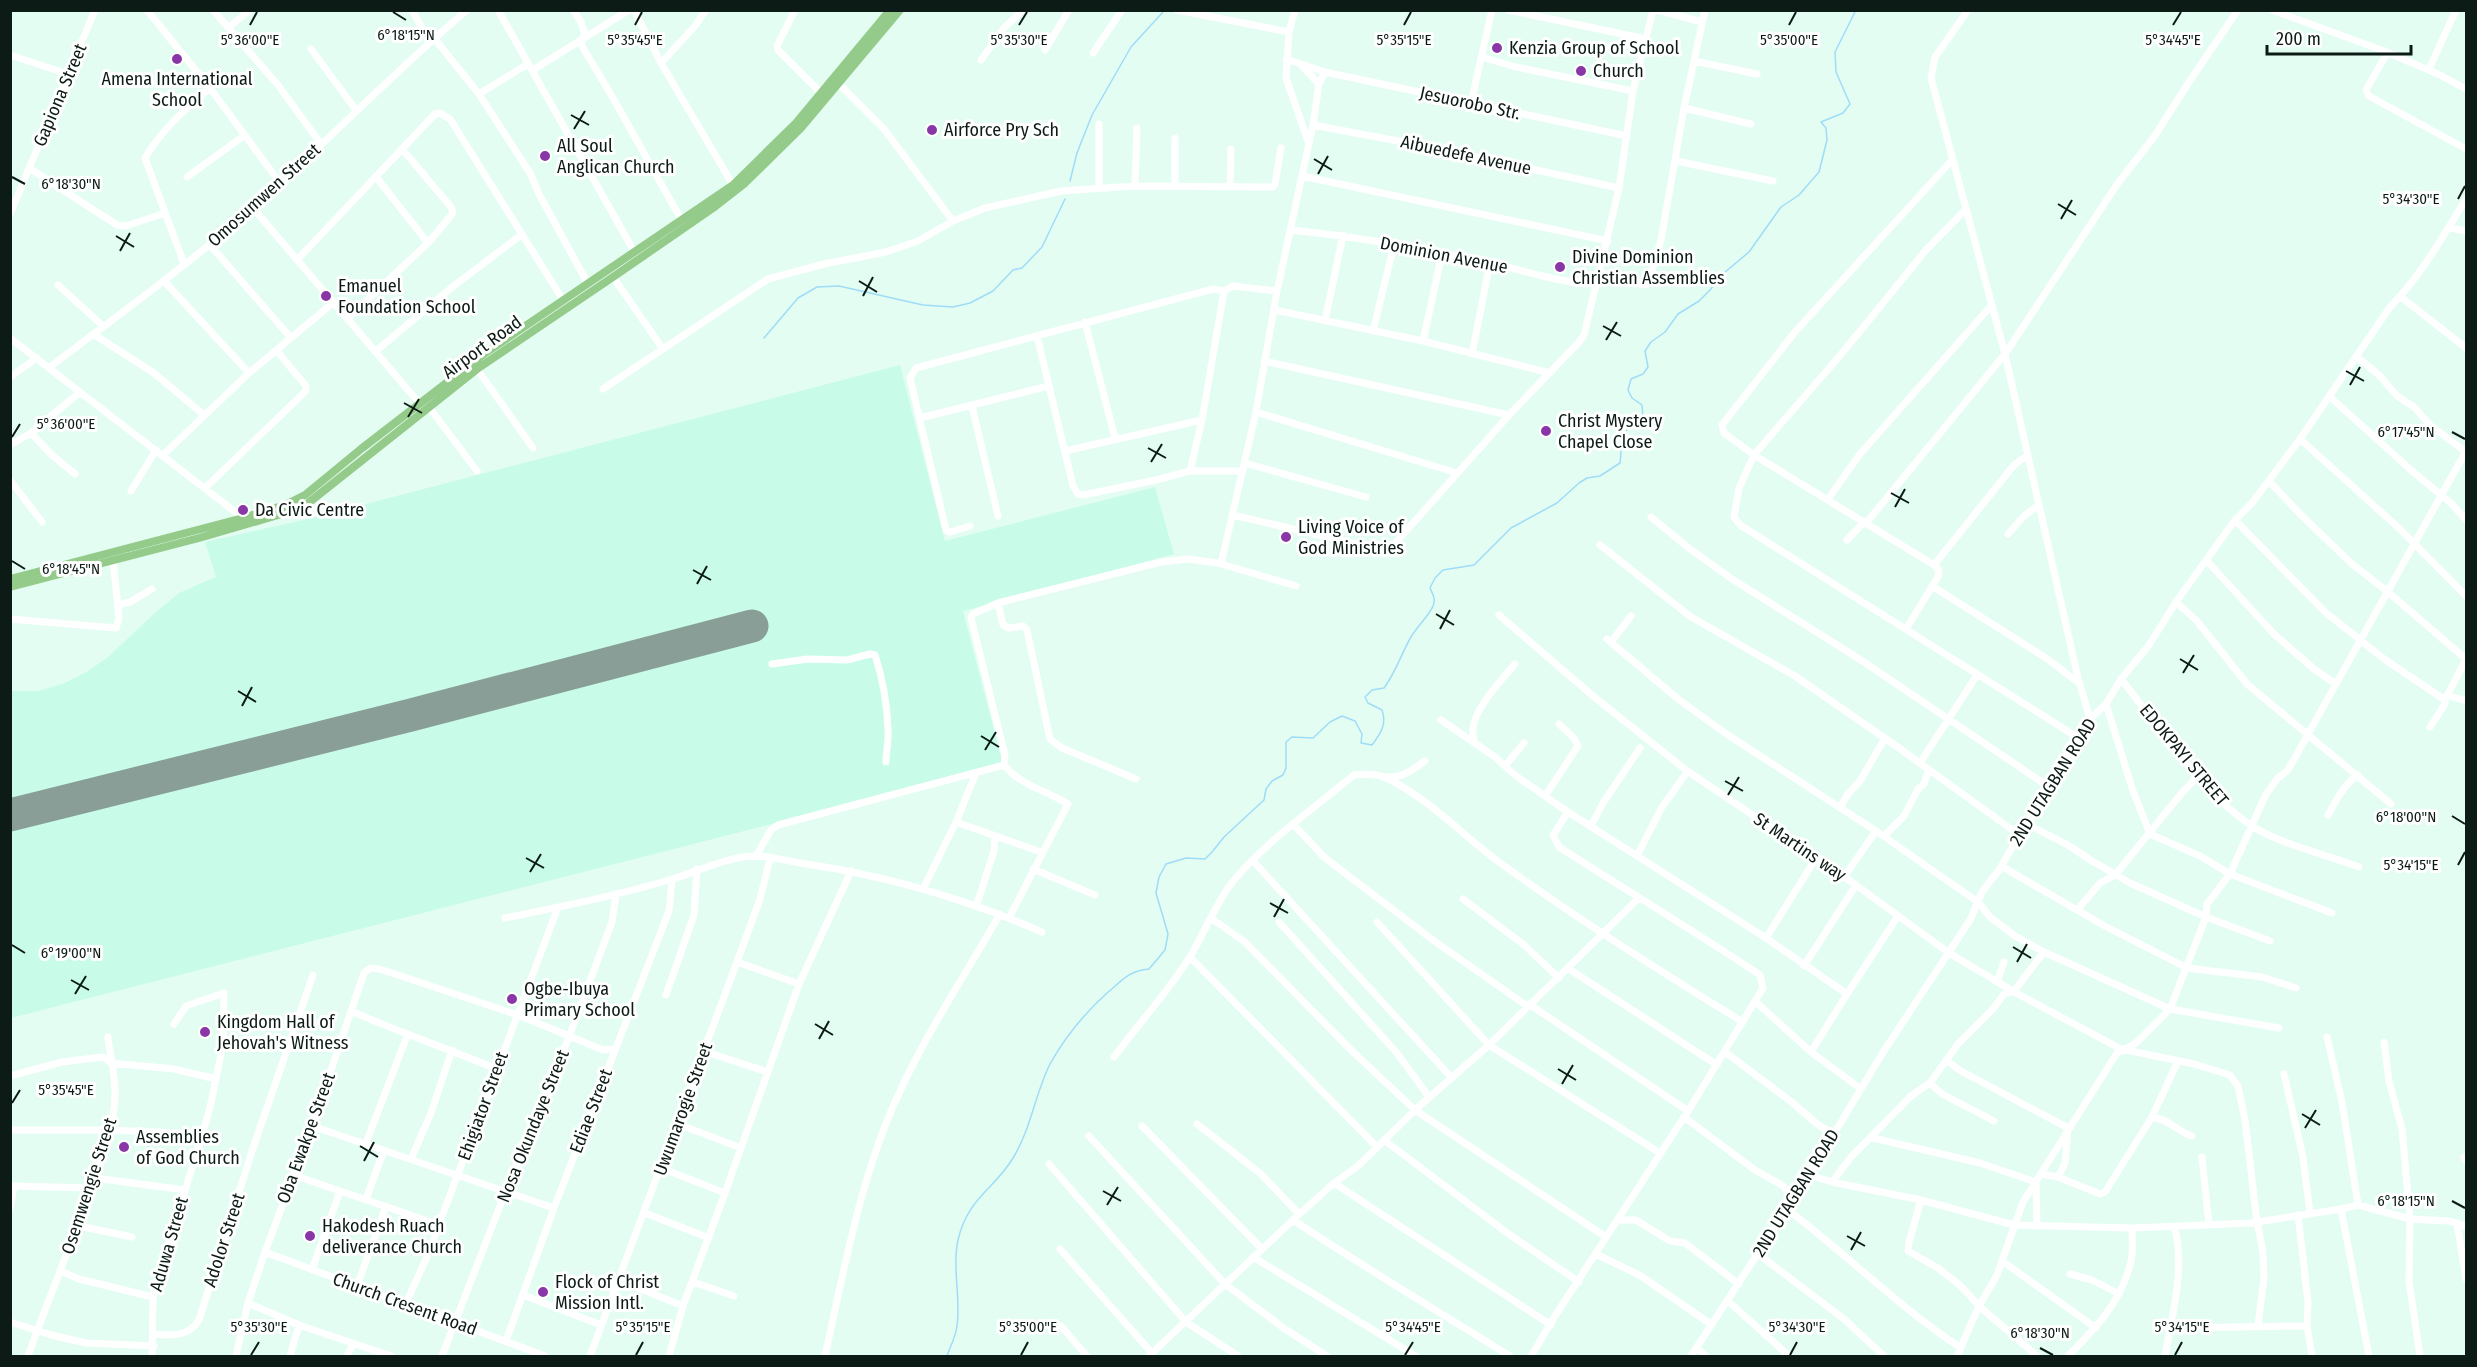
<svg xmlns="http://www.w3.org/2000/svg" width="2477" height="1367" viewBox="0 0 2477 1367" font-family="'Fira Sans Condensed',sans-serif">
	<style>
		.built { fill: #c8fce8 }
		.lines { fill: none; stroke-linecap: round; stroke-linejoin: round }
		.stream { stroke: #9edcf8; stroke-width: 1.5 }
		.runway { stroke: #899e96; stroke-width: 33 }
		.minor { stroke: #fff; stroke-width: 7 }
		.major { stroke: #95cb8a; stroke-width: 8 }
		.ticks { fill: none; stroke: #0c1b16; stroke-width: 2 }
		.poi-dot { fill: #8937a7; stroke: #fff; stroke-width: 2 }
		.labels { text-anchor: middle; stroke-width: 6; stroke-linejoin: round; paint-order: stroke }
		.poi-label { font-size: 18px; fill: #0c1b16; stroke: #fff; text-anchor: start }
		.street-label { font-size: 18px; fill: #0c1b16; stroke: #fff }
		.ticks-label { font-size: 15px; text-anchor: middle; fill: #0c1b16; stroke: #fff; stroke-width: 6; stroke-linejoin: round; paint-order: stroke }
	</style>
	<rect width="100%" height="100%" fill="#e4fdf3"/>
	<path class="built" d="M900 365 945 541 1155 487 1174 554 963 611 1003 765 11 1018V691H38L65 683 88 671 108 657 155 613 179 593 216 577 205 542 312 518Z"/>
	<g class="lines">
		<path class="stream" d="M1070 181 1077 153 1092 115 1131 47 1163 12
			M764 338 798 298 817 287 839 286 923 305 953 307 970 303 993 291 1013 270 1022 268 1042 247 1065 199
			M947 1356C950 1347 956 1336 957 1326 961 1298 952 1268 958 1240 968 1197 994 1190 1013 1158 1031 1129 1035 1094 1050 1064 1065 1037 1085 1013 1107 993 1123 980 1128 971 1149 969L1165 950 1168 934 1156 893 1159 877 1166 864 1186 858 1205 859 1212 852 1224 837 1264 800 1266 789 1272 781 1283 775 1286 768V742L1292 737 1313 738 1330 722 1342 716 1355 721 1362 734 1361 743 1372 745C1381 733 1387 724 1382 710L1368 703 1365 697 1372 690 1384 688C1396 672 1401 654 1411 637 1416 628 1431 613 1433 606 1436 599 1433 595 1430 588L1435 578 1443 570 1474 565 1511 528 1557 503 1579 483 1587 478 1600 476 1620 463C1622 453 1619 438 1627 430 1637 420 1645 427 1642 405L1632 398 1628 390 1631 379 1643 374 1648 367 1645 351 1651 342 1665 332 1678 314 1699 301 1711 289 1718 278 1749 252 1781 207 1799 195 1819 172 1827 140 1826 128 1821 122 1843 113 1850 104 1836 72 1835 52 1856 10"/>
		<path class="runway" d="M10 815 411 715 752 626"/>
		<path class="minor" d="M147 10 210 88 280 183
			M213 10 278 85 321 144
			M412 10 430 42
			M498 10 635 253
			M573 10 581 22 585 34 581 40 582 46 613 98 682 221
			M634 10 661 63 733 185
			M795 10 777 46 778 50 820 92
			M1177 10 1289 32
			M1295 10 1289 32 1286 78 1308 141
			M1508 10 1646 39
			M1657 10 1702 22
			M1968 10 1935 57 1931 78 2005 354 2078 678 2090 719
			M2272 10 2384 51 2438 74 2466 89
			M229 27 250 10
			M434 38 479 94 530 173 539 194 588 284
			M311 49 356 110
			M1045 50 1069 10
			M2384 51 2386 55 2366 90 2369 96 2466 149
			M1093 53 1122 10
			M10 55 68 74
			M1481 57 1516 67 1633 91
			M1286 59 1325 72 1627 136
			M981 60 1004 28 1023 10
			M1694 61 1757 74
			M661 63 695 26 706 10
			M1302 66 1319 84
			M2429 69 2456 10
			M533 70 629 10
			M838 83 884 129 953 221
			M479 94 528 64
			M1471 103 1492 10
			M1684 108 1751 124
			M1099 124V188
			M1313 125 1430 147 1619 188
			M1676 161 1773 181
			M29 168 117 225 126 226 165 213
			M1302 176 1608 241
			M187 177 245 135
			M376 177 428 243
			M1175 185V138
			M1135 186 1137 128
			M1230 187 1231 149
			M253 208 420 404
			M1966 209 1926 250 1843 352 1754 455 1739 488 1734 517 1740 525 2077 737
			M10 214 95 10
			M2450 228 2466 231
			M1291 230C1358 237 1426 249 1492 263 1512 268 1580 288 1596 283
			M210 245 291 338
			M298 259 435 114 440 113 450 119 563 300
			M184 264 145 158C162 129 185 110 210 88
			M1599 272 1643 285 1648 284 1661 240 1684 108 1705 10
			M613 277 663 349
			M164 281 249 373
			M58 285 103 326
			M2401 297 2466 348
			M1275 310 1423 341 1550 373
			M348 318 428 243 453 213 451 207 402 149
			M1325 321 1343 235
			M1085 322 1115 438
			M1373 331 1394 245
			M93 334 154 373 204 415
			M1037 336 1073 486 1078 494 1083 495 1156 480 1190 471H1243
			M10 338 243 518
			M1423 341 1442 254
			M376 351 455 285 521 235
			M1472 354 1490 263
			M2357 357 2380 376 2397 396 2414 407 2430 425 2466 452
			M1264 361 1509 415
			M50 367C121 313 194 261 260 201 330 139 395 71 467 10
			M477 369 533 448
			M10 377 37 358
			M603 389 768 279 824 264 886 252 918 241 953 221 985 208 1061 191 1135 186 1273 187 1275 184 1281 148
			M2329 396 2411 470 2453 505 2466 520
			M972 406 998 516
			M429 407 477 471
			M1256 412 1457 473
			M920 418 1049 386
			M31 433 52 455 75 474
			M2300 439 2401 530 2466 596
			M10 445 31 433 80 392
			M1065 451 1202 420 1224 291
			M163 455 249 373 334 302
			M1245 463 1366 497
			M1190 471 1202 420
			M10 480 42 522
			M2269 481 2300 514 2351 563 2388 592 2466 659
			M205 488 306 391V386L277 351
			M131 491 156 450
			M1828 499 1860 454 1990 307
			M1233 515 1378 549 1391 548 1509 415 1580 341 1584 335 1619 188 1633 91 1653 10
			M1651 517 1690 549 1732 579 1861 660 2049 787
			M2235 520 2325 612 2384 659 2445 700
			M1867 522 2005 354 2118 183 2154 137 2189 82 2238 10
			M970 526 950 532 946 530 910 378 916 368 1213 289 1224 291 1233 286 1277 291
			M2008 534 2025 515 2039 505
			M1847 540 1865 521
			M1600 545 1691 617 1795 676 1899 748 2018 834
			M2206 560 2274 634 2314 669 2336 684
			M1221 564 1256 412 1277 291 1313 125 1319 84 1325 72
			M1934 565 2014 465 2028 455
			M1932 586 2046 658 2079 683
			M2176 602 2197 621 2247 684 2391 804
			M998 603 1003 625 1009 628 1023 626 1027 630 1050 739 1062 748 1136 779
			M118 605 130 602 152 589
			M1499 615 1593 696 1686 770 1856 885 1949 953 2016 993 2121 1049 2194 1064 2230 1075 2238 1086 2245 1120 2257 1222 2263 1252 2264 1277 2258 1326
			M10 619 116 628 119 618 113 560
			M1906 629 1938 577 1939 570 1934 565 1754 455 1724 433 1722 425 1795 332 1952 160
			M1607 639 1678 699 1725 733 1876 831 1978 902 1990 917 2015 936 2044 952 2170 1009 2279 1028
			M1611 642 1631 616
			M772 664 808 659 847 660 870 654 875 655C883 679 887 704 888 729 889 740 886 751 886 762
			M2121 679C2157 724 2205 796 2252 826 2282 845 2325 854 2359 867
			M2447 695 2466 701
			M2106 704 2133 791 2150 834 2200 856 2230 874 2332 913
			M1441 720 1495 757 1516 776 1568 812 1766 938 1847 994 1811 1052
			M2430 727 2445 704V700L2466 659
			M1474 742C1474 738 1472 732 1473 728 1475 708 1502 679 1515 664
			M1920 763 1977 675
			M1505 766 1524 743
			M1387 777C1403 778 1412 770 1425 761
			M1545 796 1578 746 1574 738 1559 724
			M1840 808 1847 795 1860 781 1885 738
			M2328 815C2336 801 2344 784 2358 775
			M956 822 1041 852
			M2025 823 2068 845 2092 861 2130 883 2206 917 2270 941
			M1294 825 1325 858 1437 943 1527 1006
			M1591 826 1603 803 1640 748
			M1884 836 1904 816 1918 789 1924 784 1929 769
			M756 856 771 830 778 825 1004 765
			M1637 856 1662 807 1685 775
			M1254 862 1451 1077
			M2001 866 2103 925 2187 968 2262 977 2296 988
			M1033 869 1095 895
			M1844 877 1876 831
			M923 889 956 822 976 773
			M1463 899 1524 945 1559 978
			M977 904 994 851 995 836
			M2078 909 2100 883 2115 875 2181 794 2198 776
			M505 918C560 907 615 896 669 880 698 872 726 856 757 856 773 856 790 862 806 864 888 876 966 899 1042 932
			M1009 918 1068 804C1046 790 1021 786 1004 765L1005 755 971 618 973 614 998 603 1161 562 1188 559 1218 563 1296 586
			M1212 919 1245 942 1350 1049 1415 1110 1606 1237
			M1279 922 1397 1053 1429 1097
			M1377 922 1489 1045 1660 1153
			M1766 938 1816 858
			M1190 957 1377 1147
			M737 962 799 984
			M1804 966 1856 885
			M1569 969 1717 1065
			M2000 983 1998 979 2004 962
			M1847 994 1898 916
			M666 995 694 915 697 869
			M1756 1002 1811 1052 1861 1089
			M1529 1004 1688 1111
			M351 1011C399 1032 448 1049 497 1069
			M2327 1037 2342 1102 2358 1205
			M2384 1042 2389 1081 2402 1129 2410 1219 2409 1281 2420 1356
			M703 1051 768 1072
			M1725 1052 1793 1103 1817 1124 1833 1134
			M1114 1057C1139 1023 1169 991 1191 955 1206 930 1216 902 1234 880 1268 840 1314 808 1354 775 1365 774 1375 773 1386 778 1429 798 1464 837 1503 865 1581 921 1661 972 1743 1022
			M1946 1060 1961 1071 2068 1128 2065 1163 2058 1177
			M2284 1074 2303 1157 2310 1213
			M10 1076 62 1062 103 1057 111 1063 174 1069 216 1079
			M1930 1083 1942 1094 1994 1121
			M1684 1117 1755 1170 1782 1185 1793 1198
			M2152 1117C2171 1120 2178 1132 2192 1136
			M678 1124 741 1148
			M1197 1124 1261 1174 1299 1214
			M312 1126 554 1208
			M1142 1126 1262 1249
			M10 1130H110L201 1134
			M1089 1136 1225 1284 1285 1329 1327 1356
			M1873 1138 1980 1163 2036 1182 2037 1226
			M1384 1140 1510 1235 1579 1282
			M366 1143 407 1036
			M2202 1157 2209 1225
			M2464 1157 2466 1161
			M411 1159 431 1113 452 1050
			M1049 1164 1186 1322 1238 1356
			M661 1168 725 1193
			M2041 1174 2058 1177 2100 1194 2105 1192 2152 1117 2178 1061
			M293 1175 437 1224
			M1809 1175 1832 1182 1921 1200 2014 1225 2132 1228 2251 1223 2341 1209 2358 1205 2410 1219 2449 1221 2466 1226
			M95 1178 185 1190
			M1832 1182 1851 1157 1911 1096 1930 1083 1958 1044 1993 1009 2004 994 2014 991 2044 952
			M1334 1183 1551 1325
			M10 1186 91 1188
			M366 1199 384 1150
			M1921 1200 1909 1242 1908 1251 1938 1268 1962 1287 1979 1306 2037 1356
			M10 1209 14 1186
			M1787 1209C1846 1254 1899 1307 1961 1348
			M2341 1209 2369 1356
			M645 1213 709 1238
			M2298 1215 2308 1302 2307 1326 2312 1356
			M1293 1220C1364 1267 1437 1311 1510 1356
			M1617 1220H1636L1670 1241 1685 1243 1739 1284
			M2457 1223 2466 1279
			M79 1226 132 1237
			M1060 1249 1152 1353
			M265 1252 545 1356
			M1596 1254 1641 1276 1712 1325
			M1758 1254 1844 1319 1884 1356
			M1253 1257 1416 1356
			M2002 1261 2096 1328
			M312 1270 340 1191
			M60 1271 79 1279 153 1297
			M2070 1274 2092 1280 2119 1294
			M619 1280 683 1306
			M693 1282 734 1296
			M357 1286 386 1206
			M523 1295 601 1325
			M1728 1301 1789 1356
			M248 1303 299 1325 391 1356
			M406 1303 426 1259 558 907
			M10 1322 51 1335 86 1343 154 1346
			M1061 1326 1087 1356
			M2170 1328 2307 1326
			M153 1334C170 1336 189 1337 199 1320L252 1151 313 975
			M506 1341 554 1208 669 911 672 880
			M1697 1348 1706 1356
			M28 1356C48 1300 71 1245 91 1189 102 1160 114 1127 115 1096 116 1076 110 1057 108 1037
			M152 1356 153 1297 210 1108 223 1044 224 993 186 1006 174 1024
			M236 1356 248 1303 265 1252 312 1126 364 973C371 965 379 969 389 972L518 1015 603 1050 614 1049
			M290 1356 299 1325
			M347 1356 353 1344
			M442 1356 505 1193 569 1037 612 922 616 894
			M590 1356 737 962 760 899 770 859
			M669 1356 683 1306 725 1193 799 984 851 871
			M825 1356C845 1266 861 1173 901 1089 929 1029 967 972 1000 914
			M1149 1356 1293 1220 1334 1183 1358 1166 1415 1110 1489 1045 1639 898
			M1531 1356 1555 1316 1690 1108 1763 988 1760 975C1694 931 1626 890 1559 847L1553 835 1568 812
			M1691 1356 1809 1175 1882 1054 1970 920 1982 892 1999 870 2077 737 2090 719 2106 704 2121 679 2149 645 2176 602 2235 520 2252 503 2300 439 2390 307C2421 276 2443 236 2466 199
			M1957 1356 1979 1306 1997 1275 2023 1202 2117 1053 2136 1043 2170 1009 2206 917 2207 904 2230 874 2266 794 2278 778 2288 770 2466 451
			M2068 1356C2094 1330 2121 1302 2130 1265 2134 1254 2132 1241 2132 1228
			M2165 1356C2172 1315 2186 1267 2174 1226"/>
		<path class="major" d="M10 579 243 518 285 505 305 495 361 449 484 354 733 185 796 123 890 10
			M10 587 199 538 285 513 307 504 477 369 613 277 713 208 745 183 801 128 900 10"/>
	</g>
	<path class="ticks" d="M393 12 406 20M250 25 257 12M635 25 642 12M1019 25 1027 12M1404 25 1411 12M1789 25 1796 12M2173 25 2181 12M571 115 589 125M574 129 585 111M1314 159 1332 170M1318 174 1328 156M12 177 25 184M2458 199 2465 186M2058 204 2076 215M2061 219 2072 200M116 236 134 247M120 251 130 233M859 281 877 292M863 296 873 277M1603 326 1621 336M1606 340 1617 322M2346 371 2364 381M2350 385 2360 367M404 403 422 413M408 417 419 399M2452 432 2465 439M12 437 20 424M1148 448 1166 458M1151 462 1162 444M1891 493 1909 503M1895 507 1905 489M12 561 25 569M693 570 711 580M697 584 707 566M1436 614 1454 625M1440 629 1450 610M2180 659 2198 670M2183 673 2194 655M238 691 256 702M242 706 252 687M981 736 999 747M985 750 996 732M1725 781 1743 791M1728 795 1739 777M2452 816 2465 824M526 858 544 868M2458 865 2465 852M530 872 541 854M1270 903 1288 913M1274 917 1284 899M12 945 25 953M2013 947 2031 958M2017 962 2027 944M71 980 89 990M75 994 86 976M815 1024 833 1035M819 1039 829 1021M1558 1069 1576 1080M1562 1084 1573 1065M12 1103 20 1090M2302 1114 2320 1125M2305 1128 2316 1110M360 1146 378 1157M364 1161 374 1142M1103 1191 1121 1201M2452 1201 2465 1208M1107 1205 1118 1187M1847 1236 1865 1246M1851 1250 1861 1232M2040 1348 2053 1355M251 1355 259 1342M636 1355 643 1342M1021 1355 1028 1342M1405 1355 1413 1342M1790 1355 1797 1342M2175 1355 2182 1342"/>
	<g class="poi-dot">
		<circle cx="1497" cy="48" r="6"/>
		<circle cx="177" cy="59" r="6"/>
		<circle cx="1581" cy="71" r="6"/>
		<circle cx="932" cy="130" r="6"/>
		<circle cx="545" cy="156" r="6"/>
		<circle cx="1560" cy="267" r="6"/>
		<circle cx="326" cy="296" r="6"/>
		<circle cx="1546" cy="431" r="6"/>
		<circle cx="243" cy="510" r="6"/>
		<circle cx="1286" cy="537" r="6"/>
		<circle cx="512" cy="999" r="6"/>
		<circle cx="205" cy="1032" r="6"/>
		<circle cx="124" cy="1147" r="6"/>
		<circle cx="310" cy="1236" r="6"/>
		<circle cx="543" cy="1292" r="6"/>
	</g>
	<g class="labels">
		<g class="poi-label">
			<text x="1509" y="54">Kenzia Group of School</text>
			<text x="1593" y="77">Church</text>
			<text x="177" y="85" text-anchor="middle">Amena International<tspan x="177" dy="21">School</tspan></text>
			<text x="944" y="136">Airforce Pry Sch</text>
			<text x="557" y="152">All Soul<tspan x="557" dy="21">Anglican Church</tspan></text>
			<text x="1572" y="263">Divine Dominion<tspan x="1572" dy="21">Christian Assemblies</tspan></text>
			<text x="338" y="292">Emanuel<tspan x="338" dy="21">Foundation School</tspan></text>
			<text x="1558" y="427">Christ Mystery<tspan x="1558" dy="21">Chapel Close</tspan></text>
			<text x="255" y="516">Da Civic Centre</text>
			<text x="1298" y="533">Living Voice of<tspan x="1298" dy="21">God Ministries</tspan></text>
			<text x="524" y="995">Ogbe-Ibuya<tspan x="524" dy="21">Primary School</tspan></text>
			<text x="217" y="1028">Kingdom Hall of<tspan x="217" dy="21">Jehovah's Witness</tspan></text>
			<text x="136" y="1143">Assemblies<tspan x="136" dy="21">of God Church</tspan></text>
			<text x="322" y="1232">Hakodesh Ruach<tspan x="322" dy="21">deliverance Church</tspan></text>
			<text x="555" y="1288">Flock of Christ<tspan x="555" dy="21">Mission Intl.</tspan></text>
		</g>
		<g class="street-label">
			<text transform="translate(60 95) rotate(-67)" y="6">Gapiona Street</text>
			<text transform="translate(1470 103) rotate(12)" y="6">Jesuorobo Str.</text>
			<text transform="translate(1466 155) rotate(12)" y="6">Aibuedefe Avenue</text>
			<text transform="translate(264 195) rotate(-42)" y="6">Omosumwen Street</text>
			<text transform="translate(1444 255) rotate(11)" y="6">Dominion Avenue</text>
			<text transform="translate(482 347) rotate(-36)" y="6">Airport Road</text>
			<text transform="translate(2184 755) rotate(50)" y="6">EDOKPAYI STREET</text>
			<text transform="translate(2053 782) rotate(-58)" y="6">2ND UTAGBAN ROAD</text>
			<text transform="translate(1800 847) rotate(34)" y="6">St Martins way</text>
			<text transform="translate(483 1106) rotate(-70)" y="6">Ehigiator Street</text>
			<text transform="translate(683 1109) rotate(-70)" y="6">Uwumarogie Street</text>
			<text transform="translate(591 1111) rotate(-69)" y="6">Ediae Street</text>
			<text transform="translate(533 1126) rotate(-68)" y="6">Nosa Okundaye Street</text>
			<text transform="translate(306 1138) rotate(-70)" y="6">Oba Ewakpe Street</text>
			<text transform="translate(89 1186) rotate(-72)" y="6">Osemwengie Street</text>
			<text transform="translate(1796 1193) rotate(-58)" y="6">2ND UTAGBAN ROAD</text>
			<text transform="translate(224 1240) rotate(-72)" y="6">Adolor Street</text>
			<text transform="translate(169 1244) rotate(-74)" y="6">Aduwa Street</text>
			<text transform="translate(405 1304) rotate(20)" y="6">Church Cresent Road</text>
		</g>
	</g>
	<g class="ticks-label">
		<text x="406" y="40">6°18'15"N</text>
		<text x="250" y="45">5°36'00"E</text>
		<text x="635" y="45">5°35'45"E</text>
		<text x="1019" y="45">5°35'30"E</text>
		<text x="1404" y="45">5°35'15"E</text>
		<text x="1789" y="45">5°35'00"E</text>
		<text x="2173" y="45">5°34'45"E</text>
		<text x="71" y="189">6°18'30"N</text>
		<text x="2411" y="204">5°34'30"E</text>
		<text x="66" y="429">5°36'00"E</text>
		<text x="2406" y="437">6°17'45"N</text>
		<text x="71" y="574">6°18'45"N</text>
		<text x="2406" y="822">6°18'00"N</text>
		<text x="2411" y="870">5°34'15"E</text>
		<text x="71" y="958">6°19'00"N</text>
		<text x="66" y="1095">5°35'45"E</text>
		<text x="2406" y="1206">6°18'15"N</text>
		<text x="259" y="1332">5°35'30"E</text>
		<text x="643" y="1332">5°35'15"E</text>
		<text x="1028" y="1332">5°35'00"E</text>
		<text x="1413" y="1332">5°34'45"E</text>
		<text x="1797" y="1332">5°34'30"E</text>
		<text x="2182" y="1332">5°34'15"E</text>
		<text x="2040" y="1338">6°18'30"N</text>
	</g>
	<rect width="2477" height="1367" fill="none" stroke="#0c1b16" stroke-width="24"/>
	<path d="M2267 45v9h144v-9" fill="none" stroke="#0c1b16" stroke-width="3"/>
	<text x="2276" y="45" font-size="18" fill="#0c1b16" stroke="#ffffff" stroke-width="4.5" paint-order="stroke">200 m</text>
</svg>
